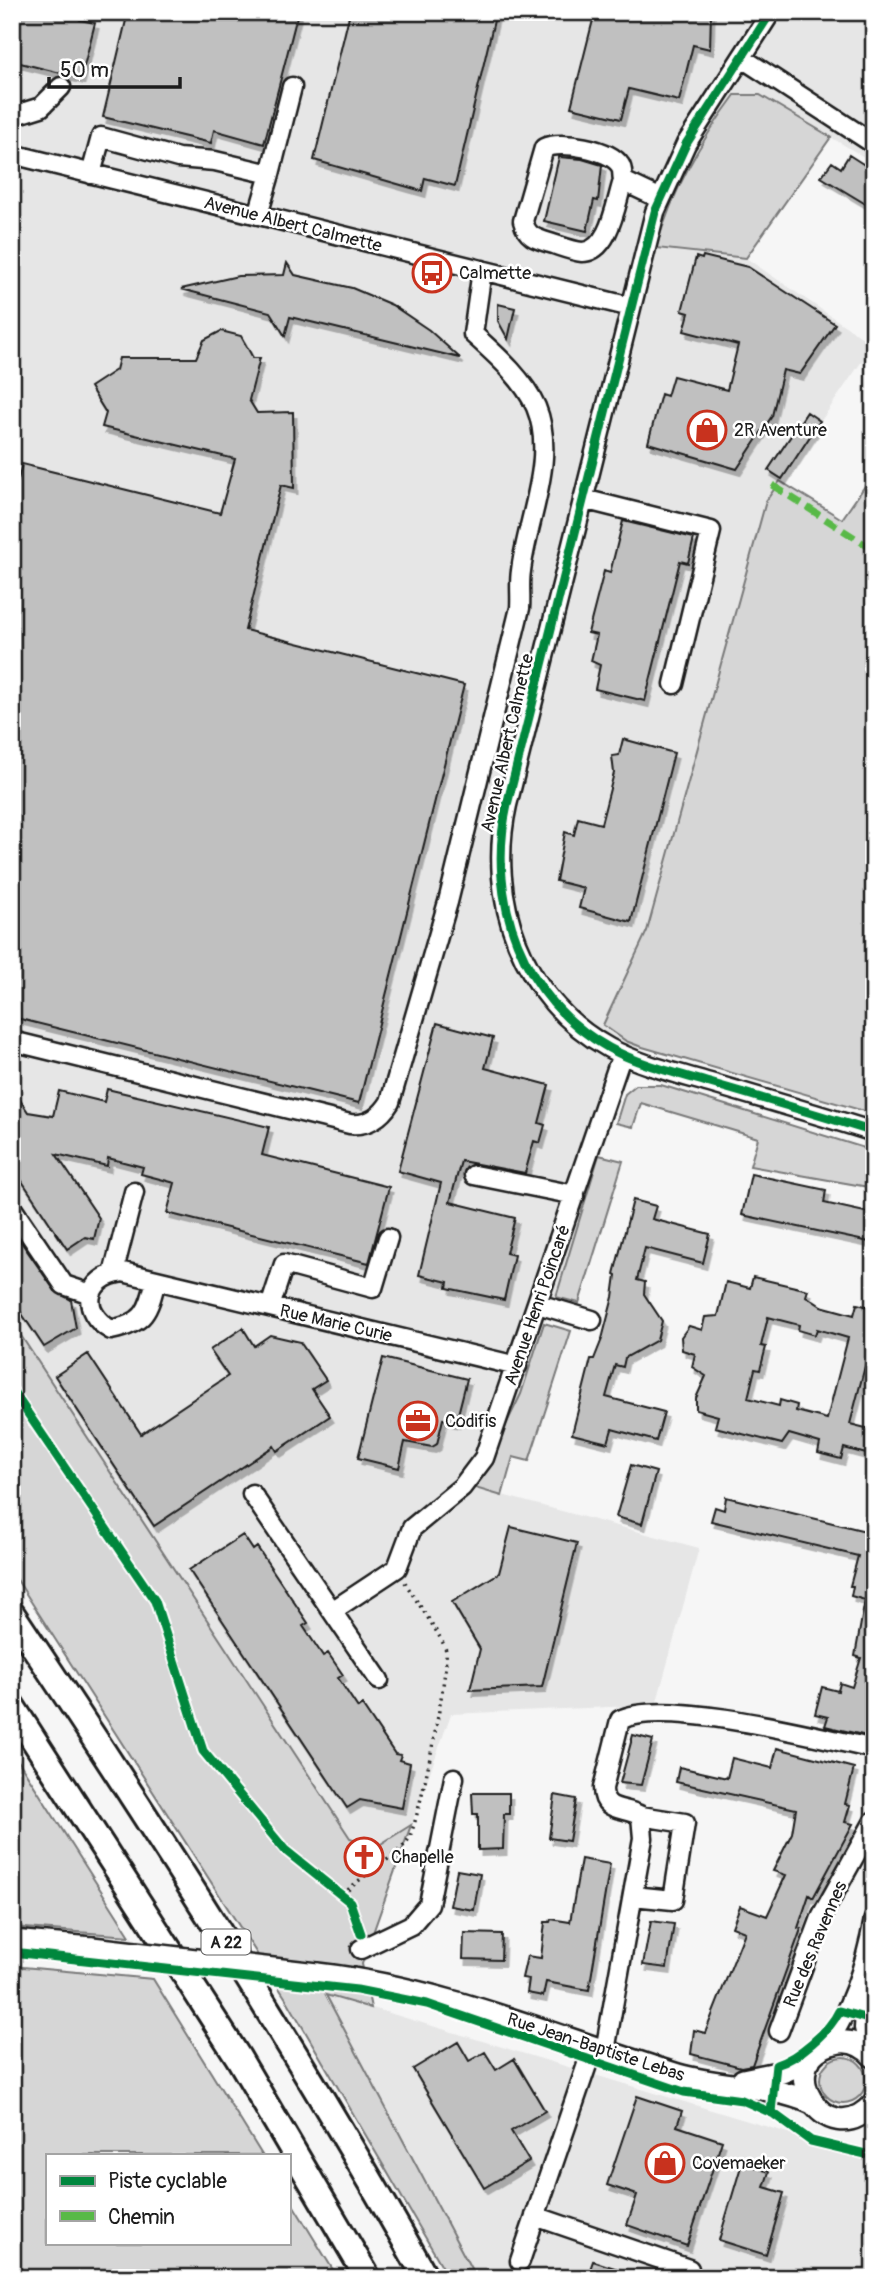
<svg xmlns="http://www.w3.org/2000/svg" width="886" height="2290" viewBox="0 0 886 2290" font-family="Pangolin,sans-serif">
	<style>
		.built { fill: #e6e6e6 }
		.green { fill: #d6d6d6; stroke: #797979; stroke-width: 2 }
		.building { fill: #c0c0c0; stroke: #1c1c1c; stroke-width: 2; fill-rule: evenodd; filter: url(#shadow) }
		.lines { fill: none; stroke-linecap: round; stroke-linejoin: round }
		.minor-casing { stroke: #1c1c1c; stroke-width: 23 }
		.major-casing { stroke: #1c1c1c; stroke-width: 26 }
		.highway-casing { stroke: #1c1c1c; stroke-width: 30 }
		.path { stroke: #1c1c1c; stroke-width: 3.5; stroke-dasharray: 2 5; stroke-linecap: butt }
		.minor { stroke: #fff; stroke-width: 18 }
		.major { stroke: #fff; stroke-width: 21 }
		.highway { stroke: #fff; stroke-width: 24 }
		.major-bridge-casing { stroke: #1c1c1c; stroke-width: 26; stroke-linecap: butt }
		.major-bridge { stroke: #fff; stroke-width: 21 }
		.quiet { stroke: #58b947; stroke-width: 7; stroke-dasharray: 14 7; stroke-linecap: butt }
		.cycleway-casing { stroke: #fff; stroke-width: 13 }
		.cycleway { stroke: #00873e; stroke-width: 9 }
		.labels { text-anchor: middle; stroke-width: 5; stroke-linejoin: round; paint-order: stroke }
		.shield { fill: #fff; stroke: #606060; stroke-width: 2 }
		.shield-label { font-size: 16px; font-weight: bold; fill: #1c1c1c }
		.street-label { font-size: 18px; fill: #1c1c1c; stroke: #fff }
		.poi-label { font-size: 18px; fill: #1c1c1c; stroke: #fff; text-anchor: start }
	</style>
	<defs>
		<filter id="shadow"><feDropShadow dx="3.5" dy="6" stdDeviation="0" flood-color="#0004"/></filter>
	</defs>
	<rect width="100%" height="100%" fill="#f6f6f6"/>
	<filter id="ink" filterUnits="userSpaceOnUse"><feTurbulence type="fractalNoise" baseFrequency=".0143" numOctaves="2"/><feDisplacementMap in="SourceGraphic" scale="14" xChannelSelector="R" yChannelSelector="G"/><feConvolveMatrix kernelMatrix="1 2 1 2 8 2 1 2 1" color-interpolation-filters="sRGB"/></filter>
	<g filter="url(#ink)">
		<path class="built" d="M12 12H874V163L760 95H735L707 132 679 182 656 247 746 258 873 345 766 501 647 931 603 1024 626 1041 639 1046 622 1082 556 1297 544 1323 521 1394 476 1488 699 1548 656 1705 451 1714 411 1825 376 1847 350 1839 12 1322Z
			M326 1994 874 2159V2278H476Z"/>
		<path class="green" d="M735 95H760L831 137 746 258 656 248C673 190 699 143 735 95Z
			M874 473V1114L639 1046 626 1041 603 1025 647 931 766 501 780 481 842 519Z
			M636 1085H661L874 1151V1188L750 1166 758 1138 641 1103 633 1127 616 1123 625 1094Z
			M599 1155 623 1161 579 1303 556 1297Z
			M12 1322 350 1838 376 1847 411 1825 362 1964 371 2008 326 1995 476 2278H449L288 2002 12 1572Z
			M544 1323 571 1331 529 1461 513 1457 502 1496 475 1488 521 1394Z
			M12 1751 130 1936 12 1927Z
			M12 1966 153 1979 262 2155H47V2243H289V2198L338 2278H12Z
			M820 2080a23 23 0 1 1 46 0a23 23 0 1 1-46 0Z"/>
		<path class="building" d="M12 12H82L80 20 95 23 81 78 12 61Z
			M128 12H298L264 144 214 130 211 143 103 117Z
			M350 12H496L455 186 425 178 422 191 314 160Z
			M595 12H711L710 49 693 45 679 101 629 89 621 119 571 107Z
			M849 155 874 171V209L821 177 832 162 841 168Z
			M559 157 582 159 602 165 598 201 594 200 587 231 544 221Z
			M703 256 748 267 835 324 800 374 783 370 772 416 737 469 648 443 661 394 667 396 673 376 727 390 738 345 684 331 689 313 682 311 696 257 702 259Z
			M287 263 295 275 352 288 392 305 429 330 460 358 290 317 285 336 270 312 181 289 238 276 284 275Z
			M498 304 515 308 508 339 498 321Z
			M221 331 241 336 253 358H260L249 400 257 413 293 412 294 488 281 485 245 630 464 685 359 1103 12 1017V503L22 464 220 513 235 459 102 427 106 413 90 387 116 370 119 358H196L204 340Z
			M807 412 820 421 782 479 768 470Z
			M623 521 694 538 688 563 680 561 645 701 595 689 600 665 591 661 597 635 588 633 604 571 610 573Z
			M623 739 674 753 631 922 579 908 584 888 556 881 565 832 574 835 578 818 601 824 614 773 612 756 619 755Z
			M437 1023 493 1038 485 1068 549 1085 539 1123 545 1125 540 1143 534 1141 525 1173 461 1161 450 1202 515 1218 506 1253 514 1255 504 1300 447 1288 448 1282 419 1275 441 1183 398 1171Z
			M12 1088 28 1112 53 1116 59 1091 104 1102 107 1089 269 1127 262 1155 389 1187 369 1263 167 1213 175 1183 141 1174 143 1167 108 1158 107 1166 56 1154 99 1218 94 1239 85 1237 67 1249 12 1166Z
			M751 1174 826 1190 824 1203 874 1214V1243L742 1215Z
			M633 1200 656 1206 652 1219 710 1234 703 1263 645 1248 637 1280 645 1282 644 1294 662 1321 657 1340 625 1358 623 1367 615 1365 606 1397 664 1412 656 1441 612 1429 608 1443 572 1434 591 1359H594L602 1339 613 1297 616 1275 614 1274Z
			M12 1229 55 1291 71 1300 76 1328 44 1347 12 1299Z
			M753 1277 808 1290 806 1296 821 1306 854 1315 857 1304 874 1308V1344L871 1343 850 1424 874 1430V1448L870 1455 844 1448 841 1459 818 1453 820 1443 789 1434 782 1444 715 1427 718 1416 696 1410V1398L706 1376 692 1367 695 1354 682 1350 681 1337 689 1326 702 1330 705 1317 718 1316 726 1282 750 1288ZM768 1317 799 1325 798 1330 815 1335 817 1329 848 1338 827 1419 796 1411 797 1405 780 1400 779 1406 748 1398 755 1369 760 1370 766 1347 761 1346Z
			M243 1328 254 1346 270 1335 300 1342 326 1380 312 1389 330 1416 277 1451 274 1446 154 1526 55 1376 88 1354 141 1434 228 1376 210 1350Z
			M383 1358 467 1379 456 1422 443 1419 437 1444 432 1447 405 1442 399 1468 358 1458Z
			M631 1465 656 1472 642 1524 616 1517Z
			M726 1497 874 1533V1724L871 1737 825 1726 828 1717 815 1714 822 1687 838 1691 840 1683 852 1687 861 1658 855 1656 865 1600 851 1596 853 1586H850L858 1556 711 1521 715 1507 724 1510Z
			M511 1527 577 1543 542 1687 470 1690 480 1649 452 1602 499 1573Z
			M243 1535 253 1550 257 1547 308 1623 303 1626 323 1656 328 1653 343 1675 338 1678 358 1708 362 1705 395 1754 401 1755 399 1760 410 1763 402 1808 360 1800 347 1808 189 1570Z
			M633 1735 653 1740 641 1785 620 1783Z
			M777 1748 854 1768 845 1804 850 1805 845 1822 853 1824 813 1898 809 1895 798 1928 801 1929 752 2065 741 2067 691 2054 694 2030 705 2033 745 1932 732 1927 740 1906 767 1916 786 1875 773 1871 792 1833 796 1809 676 1782 679 1767 727 1778 732 1758 772 1768Z
			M472 1793H509V1814H504L503 1849 478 1850V1814H473Z
			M555 1795 576 1799 569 1841 549 1838Z
			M581 1859 610 1864 589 1990 546 1982 543 1996 527 1993 529 1979 522 1978 527 1956 541 1958 545 1922H550L551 1919 570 1922Z
			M457 1870 480 1874 474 1910 450 1906Z
			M651 1921 674 1924 667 1968 643 1965Z
			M464 1933 502 1934 501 1960 463 1959Z
			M458 2042 469 2061 485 2052 496 2070 514 2059 545 2111 511 2131 529 2161 484 2188 413 2069Z
			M637 2096 682 2111 677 2126 722 2141 687 2246 627 2225 637 2195 607 2185Z
			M742 2163 769 2172 764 2187 784 2193 766 2255 719 2240Z
			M593 2261 636 2275 635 2278H587Z"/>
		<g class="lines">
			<defs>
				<path id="minor" d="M771 12 686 144 655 212 507 805C486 899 522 1000 609 1048 640 1065 676 1073 710 1083 765 1099 819 1115 874 1132
					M742 58 874 144
					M12 116 41 107 61 87
					M12 154 631 307
					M91 174 101 137 178 158 215 161 270 174 258 215
					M270 174 292 87
					M623 181C616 201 610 252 582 252 572 251 560 246 550 243 536 239 527 237 523 221L544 148C560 140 610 149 620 165 623 169 622 176 623 181L659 198
					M583 499 711 531 674 684
					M12 1041 350 1124C367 1126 381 1117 390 1102L448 902 520 608C521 596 519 583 521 571 527 519 557 458 536 407 523 378 496 355 473 334L482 270
					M474 1175 575 1195
					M12 1208 64 1285 91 1294
					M113 1274 134 1192
					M156 1280C148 1312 145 1323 111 1330 79 1312 85 1277 123 1272L517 1366
					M538 1304 592 1320
					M270 1307 284 1264 373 1288 388 1238
					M252 1494 379 1680
					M332 1611 397 1568 412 1528 462 1487 484 1458 622 1054
					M633 1896 673 1900 685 1823 641 1816
					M361 1949 411 1925 429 1904 454 1778
					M868 1969 864 2028 870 2053
					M779 2031 822 1915 874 1821
					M826 2045C852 2008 866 1963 874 1919
					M605 2051 643 1838 641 1816C624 1806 603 1813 603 1788L620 1720C663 1697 823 1738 874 1749
					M535 2216 689 2269
					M520 2261 593 2047"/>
				<path id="major" d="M12 1941 92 1948
					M317 1974C447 1989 555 2037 678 2075 723 2088 769 2084 812 2103
					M874 2057C864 2046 850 2039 835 2043 768 2058 825 2159 874 2103
					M743 2080 782 2072 809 2061"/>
				<path id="highway" d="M12 1614C157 1831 298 2050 426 2278
					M12 1706 238 2057 368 2278"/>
			</defs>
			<use href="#minor" class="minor-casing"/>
			<use href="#major" class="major-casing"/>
			<use href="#highway" class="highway-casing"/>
			<path class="path" d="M343 1895C362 1874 395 1859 408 1840 419 1824 449 1670 446 1651 444 1639 413 1597 405 1582"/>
			<use href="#minor" class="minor"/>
			<use href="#major" class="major"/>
			<use href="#highway" class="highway"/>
			<defs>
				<path id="major-bridge" d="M92 1948 317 1974"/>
			</defs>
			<use href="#major-bridge" class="major-bridge-casing"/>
			<use href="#major-bridge" class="major-bridge"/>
			<path class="quiet" d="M772 485 874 550"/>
			<defs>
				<path id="cycleway" d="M771 12 686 144 655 212 507 805C486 899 522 1000 609 1048 640 1065 676 1073 710 1083 765 1099 819 1115 874 1132
					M12 1390 155 1601 203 1751 285 1850 350 1902 361 1934
					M12 1952 357 1990 427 2004 684 2092 742 2100 774 2114 811 2141 874 2156
					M771 2112 776 2065C797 2059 830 2031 839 2011L872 2020 874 2034"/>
			</defs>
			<use href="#cycleway" class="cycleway-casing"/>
			<use href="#cycleway" class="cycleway"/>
		</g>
	</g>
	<defs>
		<symbol id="bus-ring" viewBox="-11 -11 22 22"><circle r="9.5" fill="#fff" stroke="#c8321e" stroke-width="1.5"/><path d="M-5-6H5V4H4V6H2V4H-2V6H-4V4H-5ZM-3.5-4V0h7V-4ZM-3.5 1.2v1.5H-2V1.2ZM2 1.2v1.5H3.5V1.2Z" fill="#c8321e"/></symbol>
		<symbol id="shop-ring" viewBox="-11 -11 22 22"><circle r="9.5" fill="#fff" stroke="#c8321e" stroke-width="1.5"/><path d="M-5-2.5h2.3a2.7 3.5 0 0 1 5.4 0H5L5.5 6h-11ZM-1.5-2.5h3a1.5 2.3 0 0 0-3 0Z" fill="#c8321e"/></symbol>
		<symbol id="office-ring" viewBox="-11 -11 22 22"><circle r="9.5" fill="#fff" stroke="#c8321e" stroke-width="1.5"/><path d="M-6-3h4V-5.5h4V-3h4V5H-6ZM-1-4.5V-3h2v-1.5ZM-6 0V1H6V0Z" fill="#c8321e"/></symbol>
		<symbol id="church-ring" viewBox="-11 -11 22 22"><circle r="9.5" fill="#fff" stroke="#c8321e" stroke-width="1.5"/><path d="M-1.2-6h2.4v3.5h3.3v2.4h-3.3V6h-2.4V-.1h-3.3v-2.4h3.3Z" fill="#c8321e"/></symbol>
	</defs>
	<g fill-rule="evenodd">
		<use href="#bus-ring" x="410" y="251" width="44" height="44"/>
		<use href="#shop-ring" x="685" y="408" width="44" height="44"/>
		<use href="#office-ring" x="396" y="1399" width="44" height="44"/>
		<use href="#church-ring" x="342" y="1835" width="44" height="44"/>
		<use href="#shop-ring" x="643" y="2141" width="44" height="44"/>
	</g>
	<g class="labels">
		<rect class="shield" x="201.5" y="1929.5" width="49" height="25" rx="5"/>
		<g class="shield-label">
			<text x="226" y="1948">A 22</text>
		</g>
		<g class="street-label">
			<text transform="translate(293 224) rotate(14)" y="6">Avenue Albert Calmette</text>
			<text transform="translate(507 743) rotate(-77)" y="6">Avenue Albert Calmette</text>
			<text transform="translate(537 1305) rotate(-71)" y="6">Avenue Henri Poincaré</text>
			<text transform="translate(336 1323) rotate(13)" y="6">Rue Marie Curie</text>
			<text transform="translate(815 1944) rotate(-67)" y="6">Rue des Ravennes</text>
			<text transform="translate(596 2047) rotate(18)" y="6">Rue Jean-Baptiste Lebas</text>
		</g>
		<g class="poi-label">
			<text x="459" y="279">Calmette</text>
			<text x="734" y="436">2R Aventure</text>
			<text x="445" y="1427">Codifis</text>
			<text x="391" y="1863">Chapelle</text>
			<text x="692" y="2169">Covemaeker</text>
		</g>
	</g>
	<rect width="886" height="2290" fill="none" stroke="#fff" stroke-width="42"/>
	<rect x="21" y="21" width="844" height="2248" fill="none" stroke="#1c1c1c" stroke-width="2.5" filter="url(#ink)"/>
	<rect x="46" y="2154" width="245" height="91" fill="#ffffff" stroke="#a4a4a4" stroke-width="2"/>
	<rect x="60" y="2176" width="35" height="10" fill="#00873e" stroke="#a4a4a4" stroke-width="2"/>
	<text x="108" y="2188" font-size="21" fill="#1c1c1c">Piste cyclable</text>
	<rect x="60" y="2211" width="35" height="10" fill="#58b947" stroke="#a4a4a4" stroke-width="2"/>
	<text x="108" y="2224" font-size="21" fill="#1c1c1c">Chemin</text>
	<path d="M49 77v10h131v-10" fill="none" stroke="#1c1c1c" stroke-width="3.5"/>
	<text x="60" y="77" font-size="21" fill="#1c1c1c" stroke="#ffffff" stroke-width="5" paint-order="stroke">50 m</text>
</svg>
